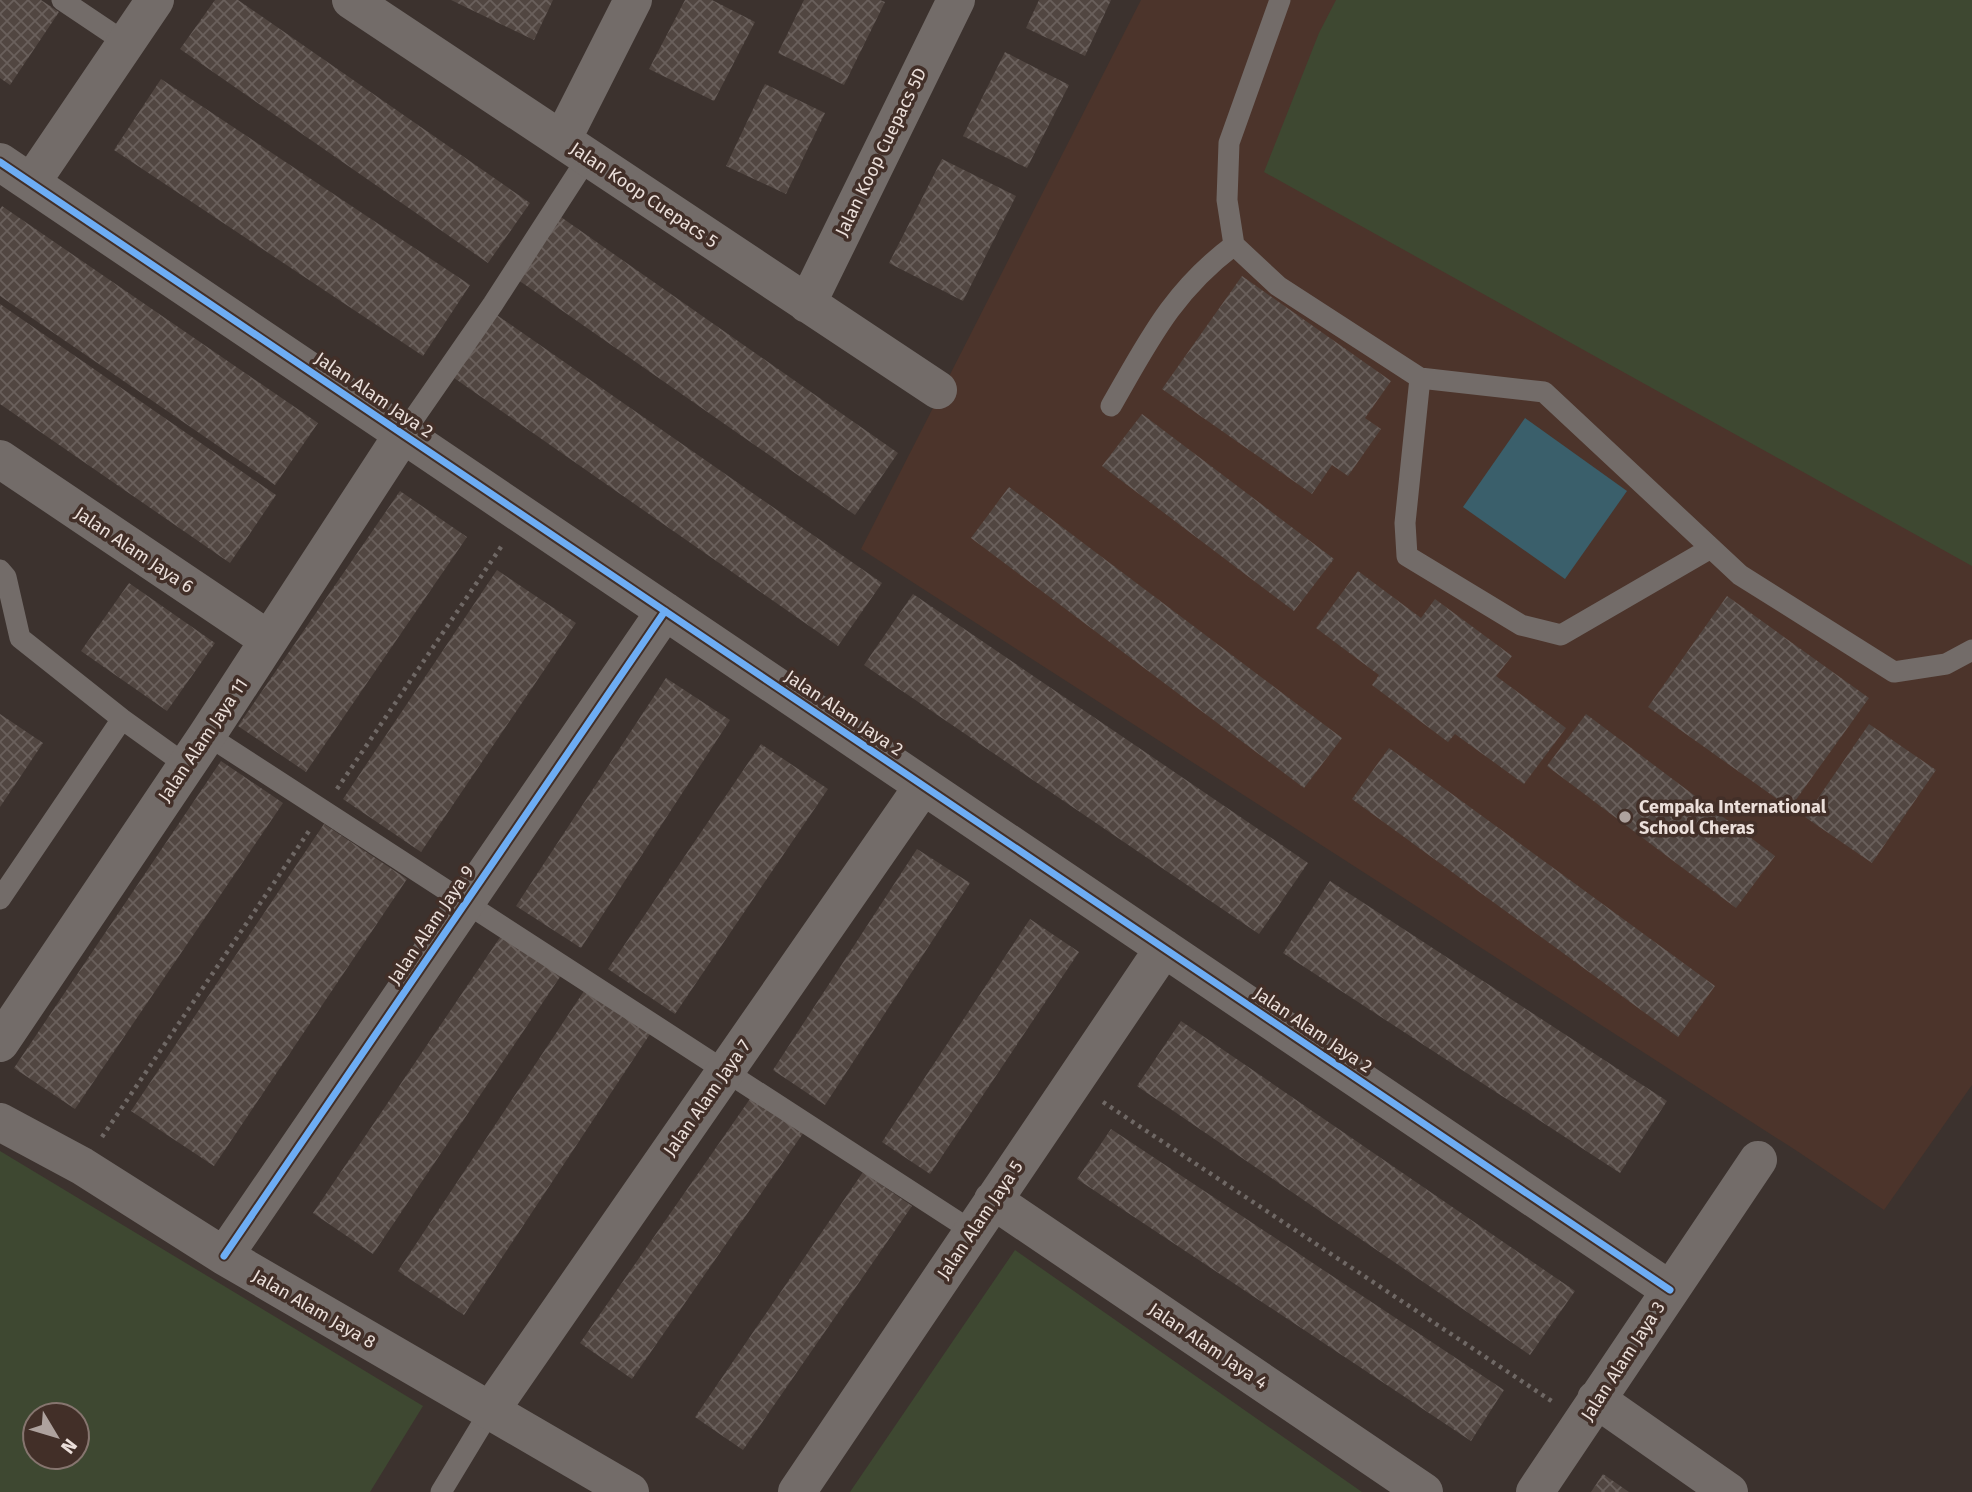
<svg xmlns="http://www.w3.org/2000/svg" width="1972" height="1492" viewBox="0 0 1972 1492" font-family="'Fira Sans',sans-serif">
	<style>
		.built { fill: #4c342b }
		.pitch { fill: #3e4831; fill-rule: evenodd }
		.water { fill: #3a5f6b }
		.building { fill: url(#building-cross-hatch) }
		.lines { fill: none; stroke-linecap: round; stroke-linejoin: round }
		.path { stroke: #6f6865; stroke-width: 4.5; stroke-dasharray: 3.5 5; stroke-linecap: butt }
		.service { stroke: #736c69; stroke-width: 21 }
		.minor { stroke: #736c69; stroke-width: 38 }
		.cycleway-casing { stroke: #422f28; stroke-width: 11 }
		.cycleway { stroke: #6dadf4; stroke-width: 7 }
		.poi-dot { fill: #aea29e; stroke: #422f28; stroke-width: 2.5 }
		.labels { text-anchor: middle; stroke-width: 7; stroke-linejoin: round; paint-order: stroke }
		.street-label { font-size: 18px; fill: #ebdfda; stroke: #422f28 }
		.poi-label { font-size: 18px; font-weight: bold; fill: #ebdfda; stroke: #422f28; text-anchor: start }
	</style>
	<defs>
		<pattern id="building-cross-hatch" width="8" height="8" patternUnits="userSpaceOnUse" patternTransform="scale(1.75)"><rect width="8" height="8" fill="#514641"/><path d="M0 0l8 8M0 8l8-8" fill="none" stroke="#6a605c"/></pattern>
	</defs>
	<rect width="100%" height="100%" fill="#3c322e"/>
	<path class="built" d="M1141 0H1972V1085L1884 1210 1800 1153 861 549Z"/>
	<path class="pitch" d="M1336 0H1972V566L1264 172 1319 33Z
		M0 1151 423 1406 370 1492H0ZM35 1415H77V1457H35Z
		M1015 1250 1362 1492H850Z"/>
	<path class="water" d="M1525 418 1627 491 1565 579 1463 507Z"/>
	<path class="building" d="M0 0H41L59 12 10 85 0 78Z
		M215 0H238L530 203 488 263 180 49Z
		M451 0H553L534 40Z
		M685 0H712L755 22 714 101 649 69Z
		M804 0H880L885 2 844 85 778 53Z
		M1039 0H1111L1085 56 1026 28Z
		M1005 52 1069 85 1027 168 963 136Z
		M161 79 470 285 423 356 114 150Z
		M765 84 825 113 786 194 726 166Z
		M942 159 1016 196 963 301 889 263Z
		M2 206 318 423 275 485 0 296V209Z
		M558 215 898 453 855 515 514 277Z
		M1242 276 1391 381 1365 418 1381 429 1348 476 1332 465 1312 494 1162 389Z
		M0 304 276 495 230 563 0 404Z
		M491 311 882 583 838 646 447 373Z
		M1142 414 1334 559 1294 611 1102 466Z
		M1009 487 1342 738 1304 788 971 538Z
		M400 491 467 537 306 772 238 726Z
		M497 570 576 623 421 852 343 799Z
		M1358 571 1421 618 1435 599 1512 656 1496 676 1566 728 1524 784 1455 734 1448 742 1372 685 1379 675 1316 628Z
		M129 583 215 643 167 711 81 651Z
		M913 594 1308 863 1259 934 864 665Z
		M1727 596 1869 698 1790 808 1648 707Z
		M666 678 730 720 581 948 516 906Z
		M0 714 43 743 0 807Z
		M1586 714 1775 856 1736 908 1547 766Z
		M1869 724 1936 770 1872 863 1805 817Z
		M761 744 828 789 675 1014 608 969Z
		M1389 748 1715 986 1678 1037 1352 799Z
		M221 761 283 803 75 1109 14 1068Z
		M324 824 407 879 214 1166 131 1111Z
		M917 849 970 883 825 1105 773 1070Z
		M1330 881 1667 1101 1620 1173 1283 953Z
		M1030 919 1079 952 930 1174 882 1142Z
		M503 933 562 974 373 1254 313 1213Z
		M586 988 652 1031 464 1315 398 1271Z
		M1181 1021 1575 1291 1530 1355 1137 1086Z
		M752 1096 804 1132 632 1379 580 1343Z
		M1111 1129 1504 1390 1471 1441 1077 1179Z
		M863 1172 912 1206 743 1450 695 1417Z
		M1603 1474 1629 1492H1591Z"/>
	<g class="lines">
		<path class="path" d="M337 789 503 544
			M1103 1102 1553 1402
			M102 1137 309 831"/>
		<path class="service" d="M62 0 126 43
			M1280 0 1229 143 1227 200 1234 245 1278 286 1420 378 1544 392 1740 575 1894 672 1946 664 1972 650
			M1420 378 1405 523 1407 556 1521 625 1561 635 1711 548
			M1111 406C1149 340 1172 292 1234 245
			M403 434 493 304 588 157
			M0 570 6 577 20 638 122 719 186 765
			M207 735 972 1231
			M0 899 122 719
			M441 1492 490 1411"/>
		<path class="minor" d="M351 0 938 390
			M562 140 633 0
			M0 162 1670 1290
			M31 183 155 0
			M807 304 956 0
			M0 459 269 640
			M0 1043 207 735 403 434
			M0 1122 82 1166 224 1256 630 1492
			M993 1200 1424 1492
			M224 1256 665 611
			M1596 1399 1729 1492
			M490 1411 923 786
			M797 1492 1164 948
			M1535 1492 1758 1160"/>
		<defs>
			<path id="cycleway" d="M0 162 1670 1290
				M224 1256 665 611"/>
		</defs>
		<use href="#cycleway" class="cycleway-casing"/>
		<use href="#cycleway" class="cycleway"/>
	</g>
	<circle class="poi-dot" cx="1625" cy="817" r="7"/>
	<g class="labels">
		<g class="street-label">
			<text transform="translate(881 152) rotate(-64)" y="6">Jalan Koop Cuepacs 5D</text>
			<text transform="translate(644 195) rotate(34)" y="6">Jalan Koop Cuepacs 5</text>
			<text transform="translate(374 395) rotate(34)" y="6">Jalan Alam Jaya 2</text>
			<text transform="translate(134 550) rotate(34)" y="6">Jalan Alam Jaya 6</text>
			<text transform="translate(844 713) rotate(34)" y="6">Jalan Alam Jaya 2</text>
			<text transform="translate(203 740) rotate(-56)" y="6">Jalan Alam Jaya 11</text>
			<text transform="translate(431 925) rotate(-56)" y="6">Jalan Alam Jaya 9</text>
			<text transform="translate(1313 1030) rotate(34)" y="6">Jalan Alam Jaya 2</text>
			<text transform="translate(707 1098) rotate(-55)" y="6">Jalan Alam Jaya 7</text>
			<text transform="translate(980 1220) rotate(-56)" y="6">Jalan Alam Jaya 5</text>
			<text transform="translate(314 1309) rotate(30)" y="6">Jalan Alam Jaya 8</text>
			<text transform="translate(1208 1346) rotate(34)" y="6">Jalan Alam Jaya 4</text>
			<text transform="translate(1623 1361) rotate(-57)" y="6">Jalan Alam Jaya 3</text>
		</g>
		<g class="poi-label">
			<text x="1639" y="813">Cempaka International<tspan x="1639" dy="21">School Cheras</tspan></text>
		</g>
	</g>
	<g transform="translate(56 1436) rotate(128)"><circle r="33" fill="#422f28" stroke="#86756f" stroke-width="2"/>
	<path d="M0-5L12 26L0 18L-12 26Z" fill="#aea29e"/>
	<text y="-10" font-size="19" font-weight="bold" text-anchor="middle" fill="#ebdfda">N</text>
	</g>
</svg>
